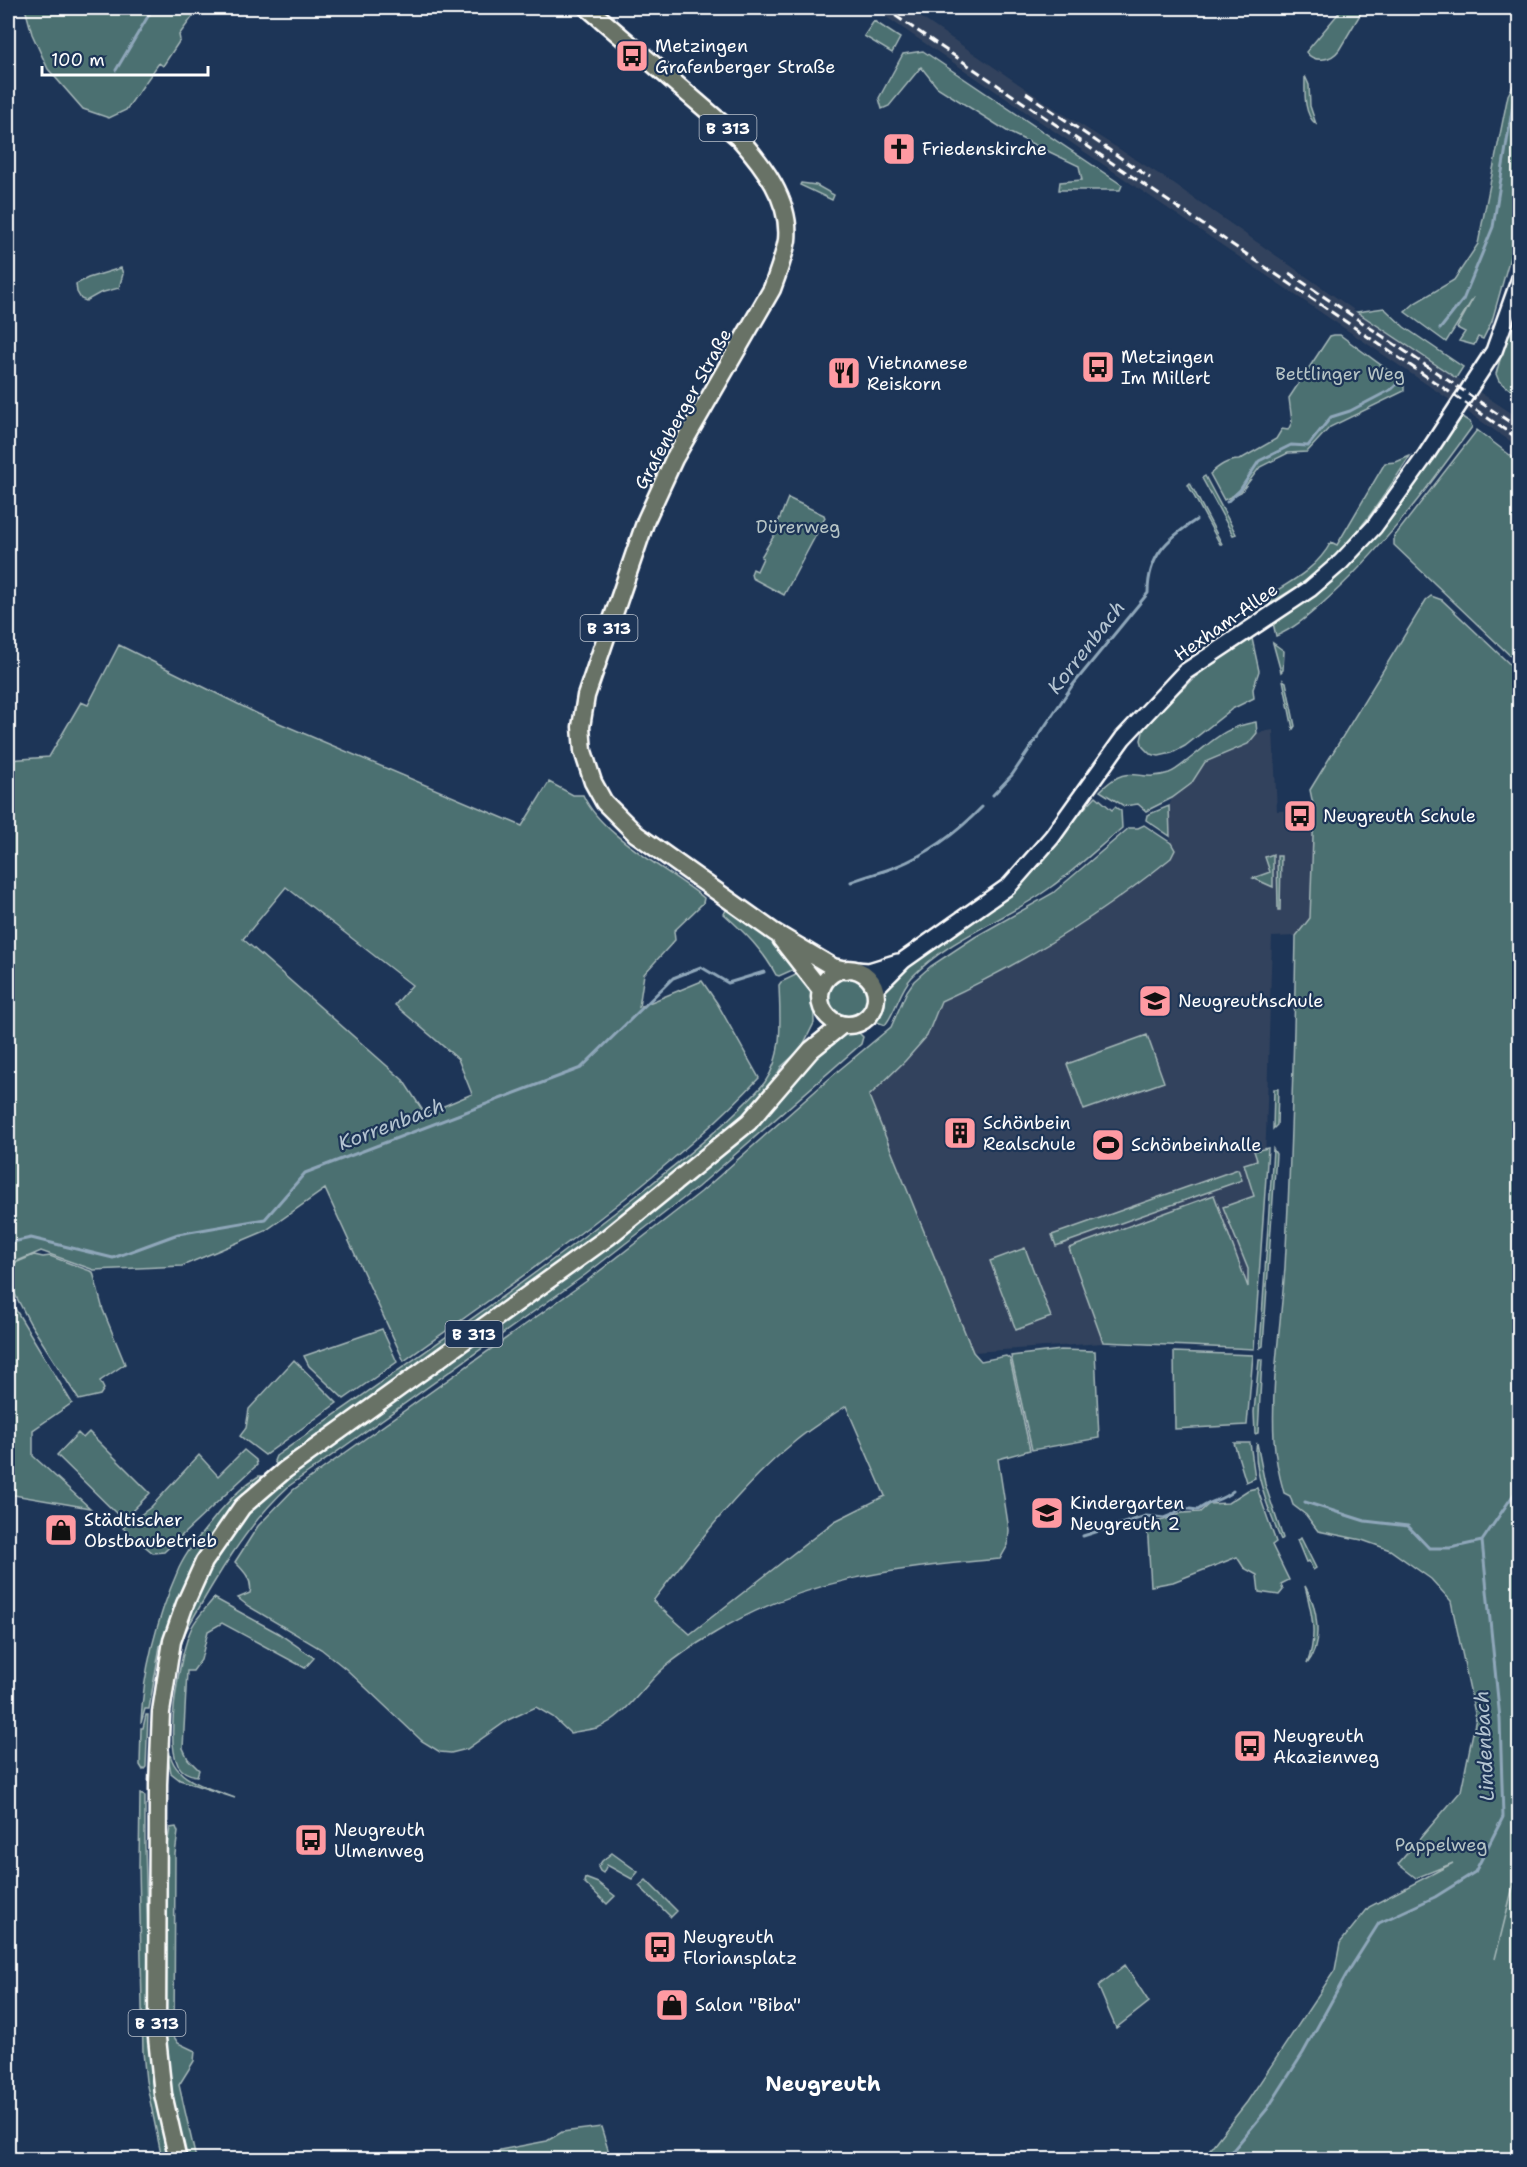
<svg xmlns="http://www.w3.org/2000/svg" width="1527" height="2167" viewBox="0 0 1527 2167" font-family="'Shantell Sans',sans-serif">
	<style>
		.built { fill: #32425d }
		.green { fill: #4b6f71; stroke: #a5b7b8; stroke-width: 1.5; fill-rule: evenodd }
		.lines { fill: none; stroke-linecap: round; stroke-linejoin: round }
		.stream { stroke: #8fa7ba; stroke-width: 3 }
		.secondary-casing { stroke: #fff; stroke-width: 20 }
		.primary-casing { stroke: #fff; stroke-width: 21 }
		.secondary { stroke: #1d3557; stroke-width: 15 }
		.primary { stroke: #687266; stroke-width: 16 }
		.rail { stroke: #fff; stroke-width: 3; stroke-dasharray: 9 4.5; stroke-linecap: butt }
		.labels { text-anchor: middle; stroke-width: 4.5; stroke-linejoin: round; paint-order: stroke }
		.shield { fill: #1d3557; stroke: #bbc2cd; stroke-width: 1.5 }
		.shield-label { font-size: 16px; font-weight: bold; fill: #fff }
		.poi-label { font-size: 18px; fill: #fff; stroke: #1d3557; text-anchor: start }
		.park-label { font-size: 18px; fill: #b7c5c6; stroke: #1d3557 }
		.street-label { font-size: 18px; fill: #fff; stroke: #1d3557 }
		.water-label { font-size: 20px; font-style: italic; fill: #b4c4d1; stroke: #1d3557 }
		.quarter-label { font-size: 21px; font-weight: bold; fill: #fff; stroke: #1d3557 }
	</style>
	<rect width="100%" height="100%" fill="#1d3557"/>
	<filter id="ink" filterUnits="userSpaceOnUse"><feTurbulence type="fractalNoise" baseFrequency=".0167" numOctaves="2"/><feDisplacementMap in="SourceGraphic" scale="12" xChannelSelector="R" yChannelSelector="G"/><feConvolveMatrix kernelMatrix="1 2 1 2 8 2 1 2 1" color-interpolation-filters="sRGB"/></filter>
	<g filter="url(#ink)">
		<path class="built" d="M873 8H907L1054 108 1165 178 1357 312 1519 418V447Z
			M1273 730 1277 811 1314 809 1310 919 1296 936 1272 937 1266 1136 1256 1297 1103 1343 973 1352 869 1096 905 1061 927 1036 941 1001 981 983 1175 850 1171 843 1170 836 1169 806 1172 798 1191 784 1205 762 1248 744 1257 733Z"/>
		<path class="green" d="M25 8H199L179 35 180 40 163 66 159 63 126 110 109 118 83 109 48 69 32 34Z
			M1343 8H1364L1339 50C1331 61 1314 63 1306 52Z
			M874 21 900 38 892 53 864 36Z
			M923 51 1122 185 1120 190H1059L1060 182 1082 180 1079 166 1010 133 937 87 921 67 889 106 882 109 879 98 903 54Z
			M1519 75V225L1492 321 1483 339 1478 337 1474 345 1459 341 1465 332 1457 328 1474 297 1446 342 1405 312 1415 303 1454 280 1478 244 1508 95Z
			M1305 76 1309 85 1310 106 1316 124C1303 114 1305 91 1305 76Z
			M801 183 816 185 834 195 832 200 800 185Z
			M121 268 123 274 119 288 100 293 86 301 81 299 77 292 76 284 88 278Z
			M1384 308 1404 327 1463 367 1456 378 1357 312Z
			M1519 309 1520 396H1519L1499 381 1496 374 1501 356Z
			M1334 335H1340L1404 382V391L1330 427 1307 452 1288 453 1260 467 1241 492 1224 500 1210 474C1219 466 1227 460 1239 460L1276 439 1282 429 1288 430 1292 422 1289 398 1330 336Z
			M1462 417 1470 422 1472 427C1427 489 1381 551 1324 602 1309 615 1295 628 1276 636L1273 623C1299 605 1325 589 1347 567 1391 523 1425 467 1462 417Z
			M1477 430 1519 462V664L1394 545V537Z
			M1410 456C1381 501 1349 551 1304 582 1292 590 1280 597 1268 604L1266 597C1290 582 1317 569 1331 542L1337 545 1385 463 1396 462Z
			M1205 476 1236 534 1233 535 1202 478Z
			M1190 483 1222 544H1220L1188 485Z
			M788 498 824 515 825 518 784 595 752 578 751 574 753 569 757 571 763 558 761 557 778 529 776 528Z
			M1431 596 1442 600 1519 673 1520 1858 1495 1959 1519 1863V2159L1255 2160 1248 2153 1242 2159H1202L1247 2102 1335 1970 1340 1943 1369 1907 1453 1863 1416 1878 1398 1864 1461 1791 1476 1718 1451 1601 1431 1579 1390 1550 1362 1540 1318 1531 1306 1515 1293 1505 1290 1496 1284 1493C1279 1475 1275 1457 1274 1439 1271 1382 1281 1324 1285 1267 1291 1157 1294 1047 1296 936L1310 918 1314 809 1310 790 1426 600Z
			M1251 634 1259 671 1253 689 1254 698 1232 709 1185 746 1172 753 1159 756 1150 754 1143 747 1141 740 1144 728 1160 709 1223 653Z
			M1273 643 1284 651 1283 670 1281 672Z
			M119 645 258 714 522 826 549 782 573 795H583C602 837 668 869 704 898L703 903 674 931 675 940 644 974 639 1007 702 981 717 1003 759 1078C720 1120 678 1155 634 1191 560 1251 481 1306 404 1361L325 1189 265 1231 182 1266 94 1270 41 1251 8 1265V760L49 757 81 702 88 705ZM286 887 412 985 395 1005 458 1059 472 1094 425 1114 403 1080 243 939Z
			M1283 680 1286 682 1295 726 1293 729Z
			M1256 722 1257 733 1248 744 1205 762 1191 784 1172 798 1146 811 1138 804 1124 806 1100 791C1130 760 1137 784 1169 773 1177 770 1184 763 1192 757 1215 739 1225 727 1256 722Z
			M1096 796 1112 810 1115 807 1121 811 1122 828C1099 847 1076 869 1051 887 1007 920 950 937 912 977 899 991 897 1010 885 1025L877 1022 876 1018 885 987 899 973 922 954 969 924 1015 890 1067 827Z
			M1169 806 1170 836 1146 820 1147 815Z
			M1144 825 1171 843 1175 850 1171 858C1100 915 1024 963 941 1001L927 1036 905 1061 869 1096 973 1352 981 1361 1006 1356 1010 1359 1030 1450 998 1459 1009 1530 1008 1545 1000 1559C899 1567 801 1579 713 1634 696 1644 679 1655 664 1668 643 1686 625 1718 597 1728 588 1730 579 1731 570 1733L553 1717 536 1707 508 1720 467 1749 451 1753 440 1752 422 1741 346 1669 321 1649 248 1606 238 1598 250 1593C253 1580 244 1571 235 1562L258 1526 293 1490 588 1280 701 1192 838 1071 891 1027 907 991 914 981 931 966 975 937 1053 893 1129 828H1138ZM846 1406 885 1496 835 1521 690 1634 653 1601C696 1545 739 1488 793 1443 809 1429 828 1418 846 1406Z
			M1273 854V887L1253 878 1270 872 1265 857Z
			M1277 856H1281L1280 910H1278Z
			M727 908 769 937 799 967 779 976 776 975C763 950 745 933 724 914Z
			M802 972 813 992 814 1023 801 1049 781 1067 770 1089 740 1121 606 1231 282 1463 276 1464 274 1461 276 1456C402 1367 530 1281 650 1185 683 1158 717 1132 746 1102 752 1096 760 1089 765 1082 784 1055 780 1017 779 985L781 982Z
			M826 998a22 22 0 1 1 44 0a22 22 0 1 1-44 0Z
			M858 1032 863 1037 861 1044 698 1187 585 1275 289 1486C247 1524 215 1579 187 1629 181 1639 181 1653 174 1663 186 1621 202 1578 228 1541 239 1525 252 1510 265 1494L613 1242 810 1059 843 1034Z
			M1147 1035 1164 1082 1084 1110 1067 1064Z
			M1274 1089H1278L1277 1125 1273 1129Z
			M1268 1148 1254 1349 1103 1342 1069 1248 1214 1195 1248 1287V1269L1223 1207 1254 1196 1244 1164 1257 1160 1254 1151Z
			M1273 1149 1276 1154 1263 1346 1260 1348Z
			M1238 1169 1242 1180 1056 1246 1052 1235Z
			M1025 1248 1051 1317 1016 1330 990 1261Z
			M34 1255 43 1257 50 1256 93 1272 103 1310 125 1364 100 1381 104 1389 100 1395 79 1400 30 1323 8 1281V1266Z
			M8 1297 72 1403 33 1430V1456L90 1508 14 1495 8 1497Z
			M382 1329 397 1362 344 1399 309 1366 304 1356Z
			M1061 1350 1095 1351 1099 1438 1032 1450 1011 1356Z
			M1174 1352 1253 1355 1247 1425 1175 1429Z
			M294 1360 337 1403 265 1455 240 1436 246 1428 249 1409Z
			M1259 1360H1262L1258 1433 1255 1434 1254 1412Z
			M89 1432 150 1493 123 1520 57 1455 78 1433 83 1438Z
			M1234 1443H1250L1255 1478 1246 1482Z
			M1257 1443 1265 1484 1283 1538 1281 1540C1271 1517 1251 1465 1257 1443Z
			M244 1450 256 1460 257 1465 164 1552 153 1553 123 1528 151 1507 199 1455 218 1476Z
			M259 1476H265L251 1489 191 1572 160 1646 149 1709H145L141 1723C143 1670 158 1616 179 1568 189 1547 205 1530 219 1512 232 1498 243 1485 259 1476Z
			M1257 1488 1276 1542 1272 1545 1289 1580 1281 1584 1283 1590 1279 1595 1259 1592 1257 1575 1244 1568 1237 1557 1173 1582 1151 1586 1147 1523 1164 1520 1182 1513 1200 1512 1209 1504 1228 1503 1248 1490Z
			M1301 1538 1316 1568 1313 1570 1309 1561 1306 1562 1297 1540Z
			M1305 1586C1318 1607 1323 1644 1307 1664 1318 1636 1312 1614 1305 1586Z
			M214 1598 278 1633 314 1658 305 1668 222 1623 208 1631 201 1660 193 1671H187L183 1748 188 1759 199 1770 197 1776C189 1775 182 1772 178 1765 165 1739 179 1654 192 1627 197 1617 207 1607 214 1598Z
			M168 1714C170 1724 168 1736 169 1747 171 1781 208 1787 235 1798L180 1780 171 1773 167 1752Z
			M146 1715H148L146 1767 143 1770 140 1765 141 1728H143Z
			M140 1794 145 1796V1846L152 2081 168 2159H162L146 2081 143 2052 139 1867Z
			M176 1827 178 1832 175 1854 174 2037 178 2043 195 2051 194 2061 179 2085 196 2159H185L169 2092 166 2067 167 1845 170 1828Z
			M612 1853 638 1872 632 1879 607 1865 603 1873 600 1871 598 1867 602 1861Z
			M585 1878 598 1883 615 1896 607 1904 584 1882Z
			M646 1880 677 1911 671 1917 639 1886Z
			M1125 1965 1149 2002 1116 2028 1098 1986Z
			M601 2127 611 2159H490L500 2150 547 2141 562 2132Z"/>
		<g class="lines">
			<path class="stream" d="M116 70 153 8
				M1440 329 1463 300 1493 227 1514 98 1520 88
				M1227 502 1240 490 1259 461 1291 445 1308 446 1331 417 1350 411 1392 389 1399 382
				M993 795 1012 775 1072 686 1148 593C1148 556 1167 539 1196 520
				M851 882C865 876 880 873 895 867 928 854 957 833 982 807
				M8 1243 31 1238 113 1258 178 1234 265 1219 305 1173 581 1068 673 978 701 967 728 983 764 972
				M1305 1502 1365 1521 1408 1526 1429 1548H1450L1482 1541
				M1083 1536 1146 1516 1164 1518 1174 1514 1181 1508 1198 1510C1210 1500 1222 1501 1233 1491
				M1225 2160 1268 2108 1303 2053 1346 1975 1379 1923 1435 1897 1475 1872 1503 1817 1500 1719 1482 1541 1520 1485"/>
			<defs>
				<path id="secondary" d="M855 970 869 971 898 962
					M875 989 904 960 1009 886 1052 837 1123 738 1185 672 1310 589 1341 562 1374 527 1426 455 1494 351 1520 278"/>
				<path id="primary" d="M588 8 739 138C763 165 791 201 787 240 784 257 778 273 772 289L674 459 646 520 586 696 581 727 583 751 593 782 604 802 636 834 774 932 833 967 846 970
					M781 939 821 990
					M820 997a28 28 0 1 1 56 0a28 28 0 1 1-56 0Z
					M178 2160 163 2094 157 2038 158 1784 161 1712 172 1641 185 1604 204 1562 242 1507 285 1470 608 1237 749 1122 811 1050 842 1025"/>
			</defs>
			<use href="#secondary" class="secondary-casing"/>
			<use href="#primary" class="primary-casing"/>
			<use href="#secondary" class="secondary"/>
			<use href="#primary" class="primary"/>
			<path class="rail" d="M884 8 1520 440
				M1026 93 1150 178
				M1289 273 1520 429"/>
		</g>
	</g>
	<defs>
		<symbol id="bus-square" viewBox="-11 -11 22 22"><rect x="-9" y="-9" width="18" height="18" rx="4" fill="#ff9aa2" stroke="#1d3557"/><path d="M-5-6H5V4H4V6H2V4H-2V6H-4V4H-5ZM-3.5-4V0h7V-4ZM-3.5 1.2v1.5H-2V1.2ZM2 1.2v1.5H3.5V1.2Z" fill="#111"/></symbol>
		<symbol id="church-square" viewBox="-11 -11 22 22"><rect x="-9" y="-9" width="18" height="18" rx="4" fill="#ff9aa2" stroke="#1d3557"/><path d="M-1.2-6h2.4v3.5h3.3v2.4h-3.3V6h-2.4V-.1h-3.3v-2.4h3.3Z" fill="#111"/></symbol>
		<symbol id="restaurant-square" viewBox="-11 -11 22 22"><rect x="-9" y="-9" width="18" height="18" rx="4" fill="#ff9aa2" stroke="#1d3557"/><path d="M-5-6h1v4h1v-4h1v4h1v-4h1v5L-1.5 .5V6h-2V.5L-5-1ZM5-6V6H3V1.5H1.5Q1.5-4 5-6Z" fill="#111"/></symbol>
		<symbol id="school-square" viewBox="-11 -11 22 22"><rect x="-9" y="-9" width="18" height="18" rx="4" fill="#ff9aa2" stroke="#1d3557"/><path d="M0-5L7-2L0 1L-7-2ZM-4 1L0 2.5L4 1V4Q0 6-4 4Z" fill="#111"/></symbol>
		<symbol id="building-square" viewBox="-11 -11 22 22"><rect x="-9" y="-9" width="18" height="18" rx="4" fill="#ff9aa2" stroke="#1d3557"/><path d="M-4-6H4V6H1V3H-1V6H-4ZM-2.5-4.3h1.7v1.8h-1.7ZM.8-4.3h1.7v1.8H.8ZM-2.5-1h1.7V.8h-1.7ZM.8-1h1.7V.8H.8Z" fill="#111"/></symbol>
		<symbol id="stadium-square" viewBox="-11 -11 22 22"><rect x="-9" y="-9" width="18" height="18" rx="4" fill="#ff9aa2" stroke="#1d3557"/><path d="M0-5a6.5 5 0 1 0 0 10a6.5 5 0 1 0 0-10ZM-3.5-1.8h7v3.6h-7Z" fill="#111"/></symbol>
		<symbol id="shop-square" viewBox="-11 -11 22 22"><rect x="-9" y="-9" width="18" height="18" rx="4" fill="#ff9aa2" stroke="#1d3557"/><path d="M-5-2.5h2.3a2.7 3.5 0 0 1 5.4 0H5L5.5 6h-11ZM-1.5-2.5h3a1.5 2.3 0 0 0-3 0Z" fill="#111"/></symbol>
	</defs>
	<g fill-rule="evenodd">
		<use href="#bus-square" x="613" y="37" width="38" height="38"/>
		<use href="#church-square" x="880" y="130" width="38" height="38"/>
		<use href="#bus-square" x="1079" y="348" width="38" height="38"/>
		<use href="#restaurant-square" x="825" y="354" width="38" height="38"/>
		<use href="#bus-square" x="1281" y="797" width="38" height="38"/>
		<use href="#school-square" x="1136" y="982" width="38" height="38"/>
		<use href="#building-square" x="941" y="1114" width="38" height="38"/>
		<use href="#stadium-square" x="1089" y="1126" width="38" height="38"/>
		<use href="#school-square" x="1028" y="1494" width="38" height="38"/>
		<use href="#shop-square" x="42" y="1511" width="38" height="38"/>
		<use href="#bus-square" x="1231" y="1727" width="38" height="38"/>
		<use href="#bus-square" x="292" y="1821" width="38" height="38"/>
		<use href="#bus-square" x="641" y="1928" width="38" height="38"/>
		<use href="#shop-square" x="653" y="1986" width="38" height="38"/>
	</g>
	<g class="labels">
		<g class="shield">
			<rect x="699.5" y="115" width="57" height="26" rx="4.5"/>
			<rect x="580.5" y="615" width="57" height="26" rx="4.5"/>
			<rect x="445.5" y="1321" width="57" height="26" rx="4.5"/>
			<rect x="128.5" y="2010" width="57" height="26" rx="4.5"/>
		</g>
		<g class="shield-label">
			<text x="728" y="134">B 313</text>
			<text x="609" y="634">B 313</text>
			<text x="474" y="1340">B 313</text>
			<text x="157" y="2029">B 313</text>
		</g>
		<g class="poi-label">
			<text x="655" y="52">Metzingen<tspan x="655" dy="21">Grafenberger Straße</tspan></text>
			<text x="922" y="155">Friedenskirche</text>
			<text x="1121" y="363">Metzingen<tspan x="1121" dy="21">Im Millert</tspan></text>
			<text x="867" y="369">Vietnamese<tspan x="867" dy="21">Reiskorn</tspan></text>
			<text x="1323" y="822">Neugreuth Schule</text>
			<text x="1178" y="1007">Neugreuthschule</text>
			<text x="983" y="1129">Schönbein<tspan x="983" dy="21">Realschule</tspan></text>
			<text x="1131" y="1151">Schönbeinhalle</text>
			<text x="1070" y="1509">Kindergarten<tspan x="1070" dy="21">Neugreuth 2</tspan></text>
			<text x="84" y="1526">Städtischer<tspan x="84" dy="21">Obstbaubetrieb</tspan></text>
			<text x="1273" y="1742">Neugreuth<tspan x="1273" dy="21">Akazienweg</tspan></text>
			<text x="334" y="1836">Neugreuth<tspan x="334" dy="21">Ulmenweg</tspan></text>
			<text x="683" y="1943">Neugreuth<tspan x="683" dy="21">Floriansplatz</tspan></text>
			<text x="695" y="2011">Salon "Biba"</text>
		</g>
		<g class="park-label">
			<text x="1340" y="380">Bettlinger Weg</text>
			<text x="798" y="533">Dürerweg</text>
			<text x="1441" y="1851">Pappelweg</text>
		</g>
		<g class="street-label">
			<text transform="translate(683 409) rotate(-61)" y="6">Grafenberger Straße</text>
			<text transform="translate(1226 622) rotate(-35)" y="6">Hexham-Allee</text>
		</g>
		<g class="water-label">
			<text transform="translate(1086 647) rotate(-52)" y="7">Korrenbach</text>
			<text transform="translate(391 1124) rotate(-21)" y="7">Korrenbach</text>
			<text transform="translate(1484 1746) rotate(-93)" y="7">Lindenbach</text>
		</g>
		<g class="quarter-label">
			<text x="823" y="2091">Neugreuth</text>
		</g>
	</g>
	<rect width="1527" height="2167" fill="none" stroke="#1d3557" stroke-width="30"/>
	<rect x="15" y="15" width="1497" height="2137" fill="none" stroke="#fff" stroke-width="2" filter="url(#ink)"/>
	<path d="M42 66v9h166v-9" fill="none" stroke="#ffffff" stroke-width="3"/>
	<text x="51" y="66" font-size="18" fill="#ffffff" stroke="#1d3557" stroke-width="4.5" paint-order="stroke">100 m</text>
</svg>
